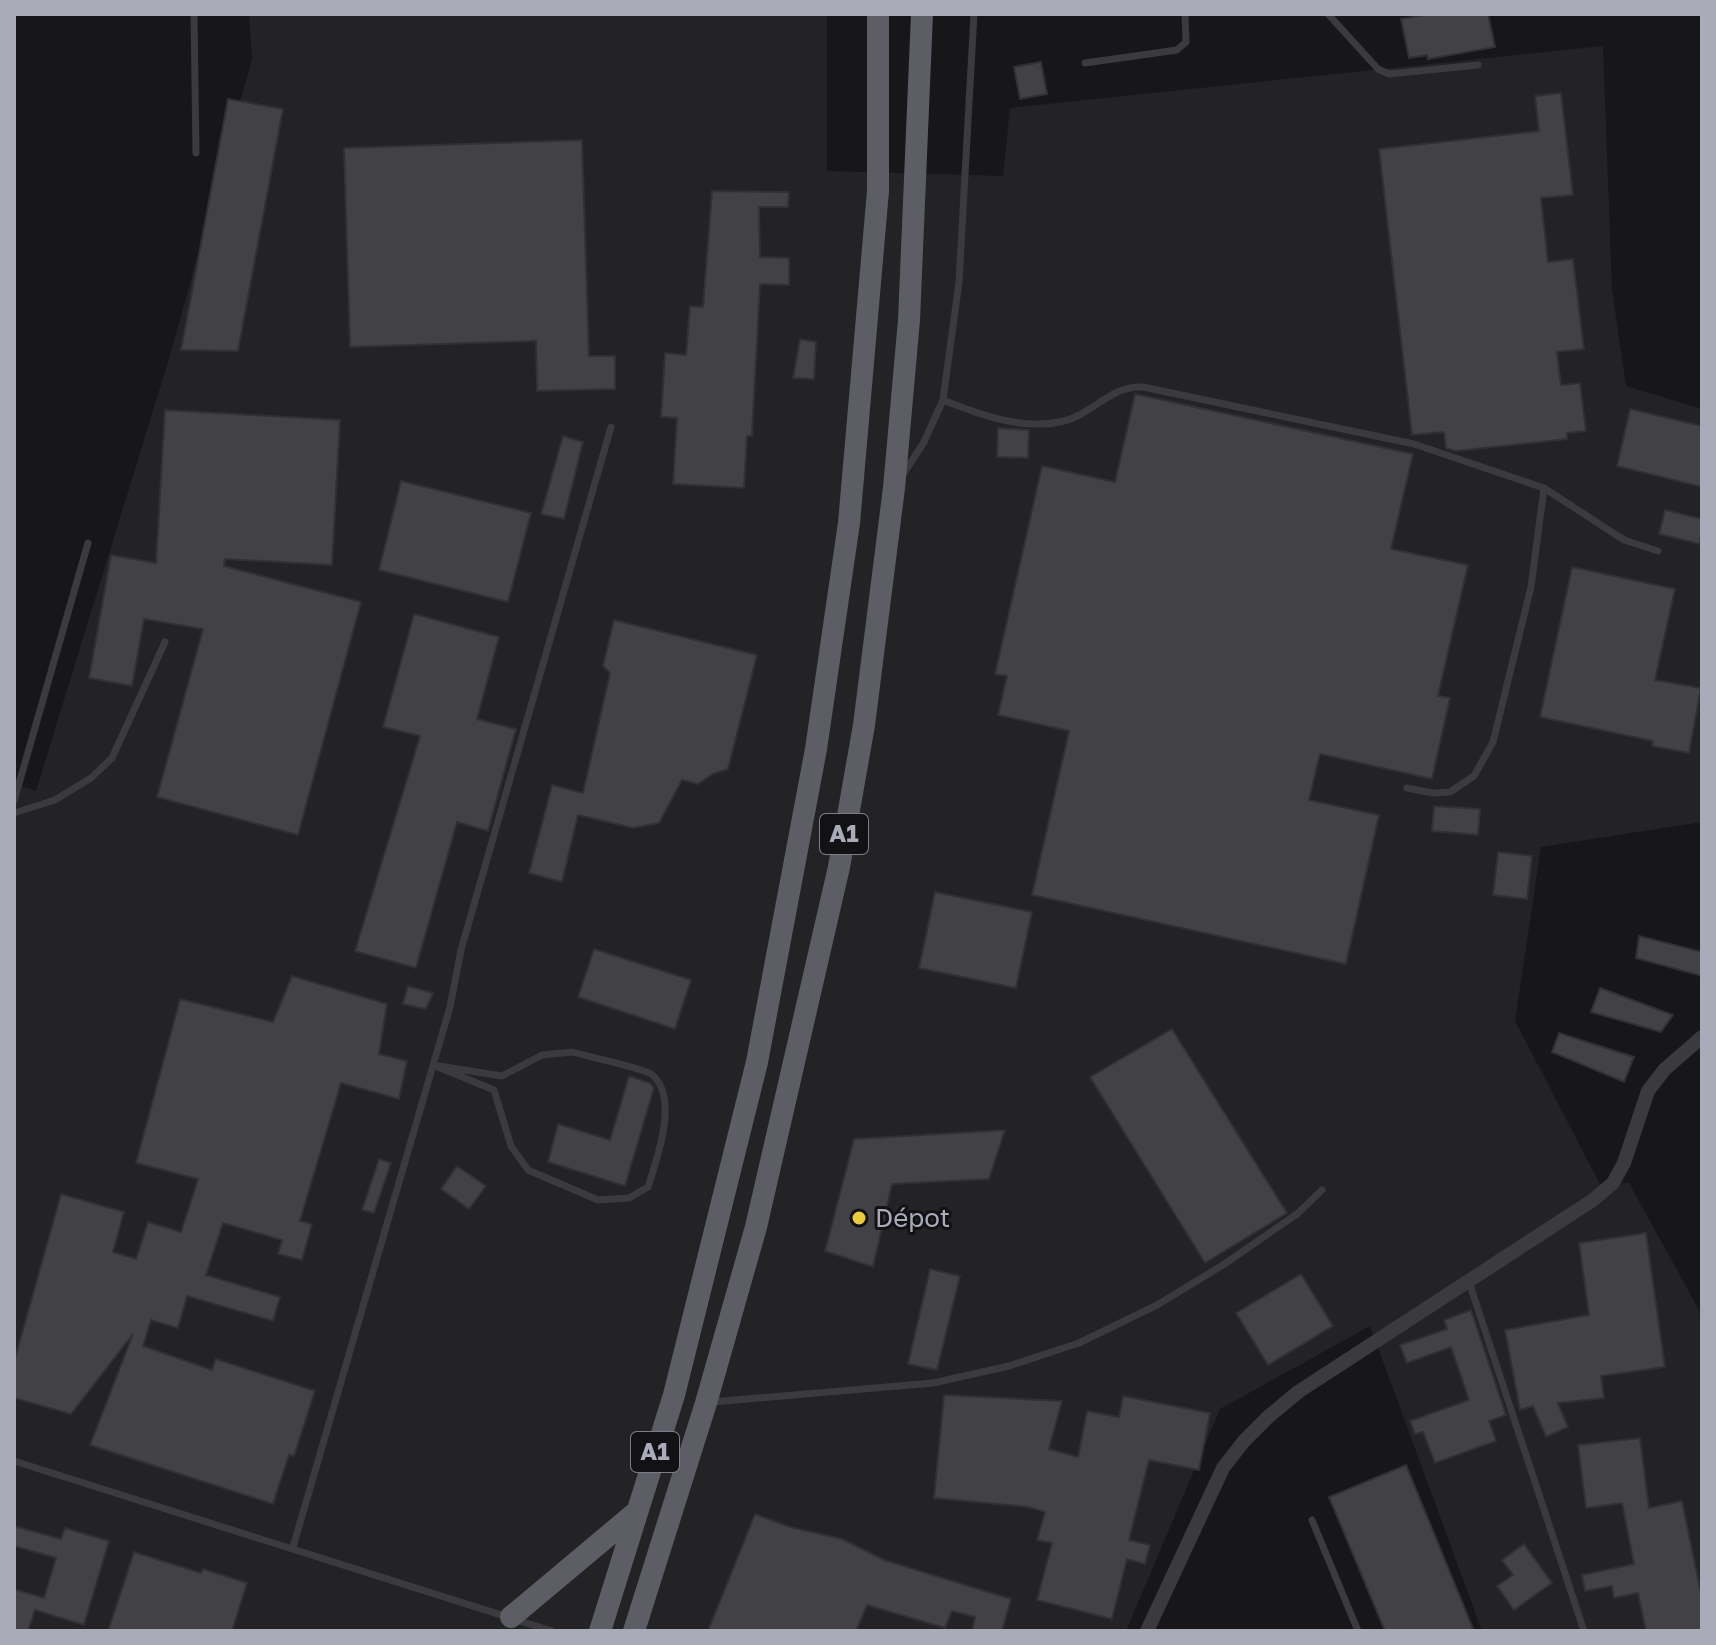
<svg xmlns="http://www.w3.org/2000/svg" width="1716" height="1645" viewBox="0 0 1716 1645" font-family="'Golos Text',sans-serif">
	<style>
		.built { fill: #232326 }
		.building { fill: #414146; stroke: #313135; stroke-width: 2 }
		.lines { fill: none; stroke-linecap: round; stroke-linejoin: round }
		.service { stroke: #3a3a3f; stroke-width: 7 }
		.minor { stroke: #3a3a3f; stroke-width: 14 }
		.trunk { stroke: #5c5d65; stroke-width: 22 }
		.poi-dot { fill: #eacb3d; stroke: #121214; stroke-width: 3 }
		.labels { text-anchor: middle; stroke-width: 6; stroke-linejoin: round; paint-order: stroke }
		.shield { fill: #121214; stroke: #7c7e87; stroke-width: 2 }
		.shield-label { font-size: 24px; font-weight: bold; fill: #a9acb8 }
		.poi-label { font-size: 26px; fill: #a9acb8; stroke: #121214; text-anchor: start }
	</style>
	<rect width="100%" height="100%" fill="#171719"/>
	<path class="built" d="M249 14H827V171L1003 176 1010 108 1603 46 1612 289 1626 386 1702 409V822L1541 847 1515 1021 1600 1184 1629 1183 1699 1310 1702 1340V1631H1482L1370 1326 1220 1409 1126 1631H14V784L36 791 171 352 252 59Z"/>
	<path class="building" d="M1430 14H1488L1495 47 1428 59 1427 55 1409 58 1401 19Z
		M1041 62 1047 94 1020 99 1014 67Z
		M1561 93 1573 195 1541 198 1548 262 1573 259 1584 349 1557 352 1561 385 1580 383 1586 431 1567 433V439L1456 451 1446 448 1444 432 1412 435 1379 149 1539 131 1535 96Z
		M228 99 283 109 238 351 181 350Z
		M582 140 589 356H615V389L537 391 536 341 350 347 344 148Z
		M712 191 789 192 788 207H759L760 257 789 258V285L760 284 752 436H747L744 488 673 484 677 418 661 417 665 353 686 355 690 306 703 307Z
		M800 339 816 342 814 379 793 378Z
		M1135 394 1413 454 1391 549 1468 565 1438 696 1450 698 1432 779 1320 754 1309 800 1379 815 1346 964 1032 895 1069 731 998 715 1007 676 995 674 1042 466 1115 482Z
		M1630 409 1702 426V487L1617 466Z
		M165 410 340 420 332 565 225 559 224 566 361 602 298 835 157 797 203 629 144 619 132 686 89 678 111 555 156 563Z
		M998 428 1029 430 1028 458 997 457Z
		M563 436 583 442 564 519 541 514Z
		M401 481 531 513 508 602 379 570Z
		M1665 510 1702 519 1700 544 1659 534Z
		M1572 567 1675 589 1655 680 1701 688 1689 753 1652 746 1653 741 1540 717Z
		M414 614 499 637 477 719 516 729 488 831 457 822 416 968 355 951 420 736 383 727Z
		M614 620 757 655 728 769 713 774 698 784 682 780 659 823 633 828 578 815 562 882 529 873 552 785 583 793 610 673 603 666Z
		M1434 806 1480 809 1478 835 1432 831Z
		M1498 852 1532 856 1527 899 1493 895Z
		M935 892 1032 912 1016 988 919 968Z
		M1639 936 1702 952V976L1636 958Z
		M594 949 691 980 675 1029 578 997Z
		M292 976 387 1004 379 1054 407 1061 399 1099 341 1083 300 1221 312 1224 302 1260 278 1254 282 1240 223 1223 206 1275 280 1297 273 1321 187 1296 178 1328 151 1320 143 1346 212 1370 216 1359 315 1391 294 1456 289 1455 273 1504 90 1445 133 1334 71 1414 14 1398V1362L61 1194 124 1212 113 1252 136 1259 148 1222 181 1232 198 1179 136 1163 180 999 273 1022Z
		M408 986 433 993 426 1009 403 1004Z
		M1600 988 1673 1015 1661 1032 1591 1012Z
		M1172 1029 1287 1213 1205 1263 1090 1077Z
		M1559 1033 1634 1057 1624 1082 1552 1052Z
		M629 1076 650 1083 654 1088 625 1186 548 1162 558 1124 610 1140Z
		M1005 1130 989 1179 892 1184 873 1267 825 1251 854 1139Z
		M379 1159 391 1163 374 1213 362 1210Z
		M457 1166 486 1186 469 1209 441 1189Z
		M1646 1233 1665 1367 1601 1376 1604 1398 1558 1403 1568 1427 1546 1437 1533 1406 1520 1410 1505 1330 1589 1315 1579 1243Z
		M930 1269 960 1276 937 1370 908 1364Z
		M1301 1274 1333 1326 1268 1365 1236 1313Z
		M1471 1310 1506 1415 1489 1421 1496 1441 1435 1463 1423 1432 1415 1434 1410 1421 1469 1400 1451 1347 1407 1363 1400 1345 1447 1329 1444 1320Z
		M944 1395 1062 1401 1049 1449 1078 1457 1087 1411 1119 1417 1123 1396 1210 1413 1199 1470 1149 1460 1129 1540 1150 1545 1145 1564 1127 1559 1112 1619 1037 1600 1052 1543 1037 1540 1045 1512 1028 1507 934 1498Z
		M1640 1438 1649 1508 1682 1501 1702 1598V1631H1646L1638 1593 1614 1598 1612 1586 1585 1591 1582 1575 1634 1564 1622 1503 1586 1508 1578 1445Z
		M1406 1465 1474 1631H1385L1329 1497Z
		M755 1514 790 1527 842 1539 884 1560 1011 1599 1002 1631H972L975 1617 952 1611 945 1628 867 1605 856 1631H708Z
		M14 1526 61 1539 65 1528 109 1541 84 1625 35 1610 28 1631H14V1589L44 1598 56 1558 14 1546Z
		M1524 1544 1552 1583 1514 1610 1497 1586 1513 1575 1502 1560Z
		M134 1552 201 1573 203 1569 247 1583 232 1631H108Z"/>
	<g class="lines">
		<path class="service" d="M194 14 196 153
			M1328 14 1378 69 1389 74 1478 65
			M1085 63 1177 50 1186 42 1185 14
			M943 400C981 415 1023 431 1064 421 1093 414 1111 385 1143 387L1414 444 1544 488 1531 587 1493 742 1474 776 1450 792 1433 793 1407 788
			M902 476 924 442 943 400 959 282 974 14
			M1544 488 1624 540 1658 551
			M14 801 88 543
			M14 813 55 800 91 778 112 758 165 642
			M572 1052C586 1056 643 1068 651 1074 680 1096 657 1158 648 1187L629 1198 598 1200 528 1170 511 1146 494 1090 433 1065 502 1076 542 1055Z
			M1469 1282 1584 1631
			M712 1402 933 1383 1009 1366 1079 1343 1157 1305 1223 1265 1297 1214 1322 1190
			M14 1461 552 1631
			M1312 1520 1358 1631
			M293 1547 450 1007 461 950 611 427"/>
		<path class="minor" d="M1147 1631 1223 1468 1244 1441 1268 1417 1298 1392 1593 1200 1613 1183 1624 1163 1648 1091 1665 1069 1702 1037"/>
		<path class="trunk" d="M511 1617 634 1514
			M600 1631 674 1395 757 1062 816 749 849 523 878 191V14
			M634 1631 706 1403 756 1227 839 867 864 725 894 488 909 320 922 14"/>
	</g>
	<circle class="poi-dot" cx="859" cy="1218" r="8"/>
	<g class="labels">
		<g class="shield">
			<rect x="820" y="814" width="48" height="40" rx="6"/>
			<rect x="631" y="1432" width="48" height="40" rx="6"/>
		</g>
		<g class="shield-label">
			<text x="844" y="842">A1</text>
			<text x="655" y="1460">A1</text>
		</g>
		<g class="poi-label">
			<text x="875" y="1227">Dépot</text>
		</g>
	</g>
	<rect width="1716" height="1645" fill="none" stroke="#a9acb8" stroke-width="32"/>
</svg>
